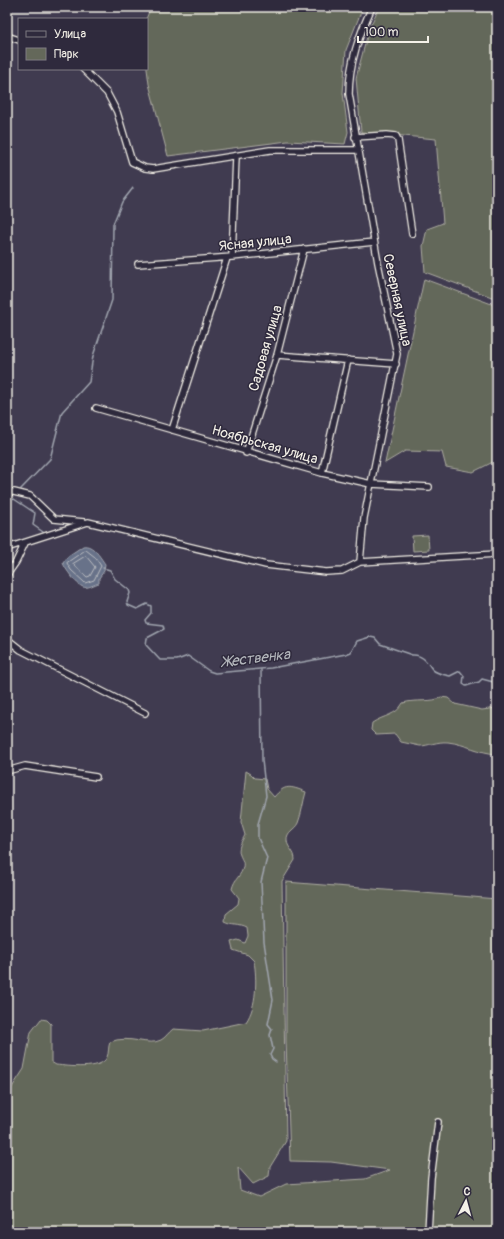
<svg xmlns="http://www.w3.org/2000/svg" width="504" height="1239" viewBox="0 0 504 1239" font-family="Pangolin,sans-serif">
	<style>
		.green { fill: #64685a; stroke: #acaca1 }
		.water { fill: #687289; stroke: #a0a5af }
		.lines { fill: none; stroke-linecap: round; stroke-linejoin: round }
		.shore { stroke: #bcbec2; stroke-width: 1 }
		.stream { stroke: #a0a5af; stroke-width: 1.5 }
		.minor-casing { stroke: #f4f1e8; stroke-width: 8 }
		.minor { stroke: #2f2a3d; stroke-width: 5.5 }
		.labels { text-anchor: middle; stroke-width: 3; stroke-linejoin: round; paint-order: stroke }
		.street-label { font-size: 14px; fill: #f4f1e8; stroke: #2f2a3d }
		.water-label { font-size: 15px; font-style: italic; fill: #b5b8bd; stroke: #2f2a3d }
	</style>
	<rect width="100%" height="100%" fill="#403b50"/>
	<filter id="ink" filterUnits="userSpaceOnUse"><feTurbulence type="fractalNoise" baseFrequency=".025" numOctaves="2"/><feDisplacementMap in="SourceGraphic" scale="8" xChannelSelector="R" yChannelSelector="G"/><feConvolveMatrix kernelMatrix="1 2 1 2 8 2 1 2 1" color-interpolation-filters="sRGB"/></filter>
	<g filter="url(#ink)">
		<path class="green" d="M151 7H363L346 50 343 93 348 132 345 144 288 141 168 156 149 84 147 69 146 19Z
			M379 7H497V299L425 272 423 246 427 229 443 223 436 139 361 132 356 78 369 29Z
			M424 279 497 306V444L495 461 473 472 446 467 442 452 405 451 385 463Z
			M428 535 429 550 413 551 412 536Z
			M441 697 448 698 455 704 482 710 497 708V754C480 753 465 744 448 742 437 741 428 746 420 746 414 745 407 743 401 742L395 734 376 735 371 730 372 723C384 715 396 716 403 703 415 699 434 703 441 697Z
			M246 771 251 774 255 778 265 779 267 789 274 797C285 784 290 786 306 792 303 802 302 813 298 823 295 830 286 831 287 841 288 849 295 851 295 860L282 881 286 1141 270 1167 269 1176 253 1184 238 1167 240 1190 259 1197 286 1184 365 1179 390 1170 331 1162 290 1161 286 1040V882L497 899V1232H7V1095L24 1069 31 1032 41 1019 47 1020 51 1024V1062L56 1065C68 1066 101 1071 107 1057 109 1053 108 1047 110 1042 129 1034 148 1047 161 1040 165 1038 169 1032 173 1029L203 1031 246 1022C257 1006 257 979 254 961L248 955 233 950 231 942 238 940 245 943 248 936 247 928C239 924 233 926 225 922L226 914 238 904 239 898 232 889C234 879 242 875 243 867 244 862 242 860 240 855 237 848 242 841 245 835L241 822Z"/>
		<path class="water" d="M83 546C93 544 100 557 105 564L104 571 99 578V583C95 584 87 589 83 587 77 585 65 569 63 563L68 556Z"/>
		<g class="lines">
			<path class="shore" d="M86 550 95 557 101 566 94 580 85 583 71 570 67 563Z
				M86 556 95 567 90 576 87 577 73 564Z"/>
			<path class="stream" d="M21 489 50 459 62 412 89 382 93 356 112 300 113 224 122 202 133 188
				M7 501 14 499 35 513 33 525 43 532
				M103 568 110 570 115 579 129 590 130 593 127 602 128 605 137 609 147 604 151 606V613L145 620 146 623 163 625 164 629 147 638 146 645 160 660H177L188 656 209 671 215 673 271 668 346 654 351 652 357 641 370 637 375 638 380 644 412 655C422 654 427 662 432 669 435 673 445 675 450 676L460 671 464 676 463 684 466 686 479 682 482 679 497 683
				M261 669 262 760 266 796 258 824V838L267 858 261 882 264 942 273 1000 268 1024 272 1029 270 1035 273 1049 270 1055 272 1059 276 1062"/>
			<defs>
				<path id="minor" d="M7 36 19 40
					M83 69 107 93 117 112 132 162 145 168 153 169 270 150H357
					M355 137 387 135 396 136 398 140 412 234
					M232 257 236 157
					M138 264 232 257 374 242
					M277 355 396 364
					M96 408 322 473 371 484 429 487
					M172 430 227 258
					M246 453 277 355 304 249
					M322 473 348 360
					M7 492H14L30 496 54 519 84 522
					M7 548 88 522 266 565 326 572 342 571 360 562 497 554
					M360 562 364 518 397 354 378 263 349 94C349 63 359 35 372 7
					M7 575 16 562 25 543
					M7 639 21 650 145 713
					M7 771 25 766 96 777
					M428 1232 431 1178 438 1122"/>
			</defs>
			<use href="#minor" class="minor-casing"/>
			<use href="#minor" class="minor"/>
		</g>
	</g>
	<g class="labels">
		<g class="street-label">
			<text transform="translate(255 242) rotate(-6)" y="5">Ясная улица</text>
			<text transform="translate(398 300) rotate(78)" y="5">Северная улица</text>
			<text transform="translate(265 348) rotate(-74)" y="5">Садовая улица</text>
			<text transform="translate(265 444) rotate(16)" y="5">Ноябрьская улица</text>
		</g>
		<g class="water-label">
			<text transform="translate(256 658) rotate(-7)" y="5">Жественка</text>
		</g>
	</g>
	<rect width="504" height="1239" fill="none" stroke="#2f2a3d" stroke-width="24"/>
	<rect x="12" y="12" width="480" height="1215" fill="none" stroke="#f4f1e8" stroke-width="1.5" filter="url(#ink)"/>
	<rect x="18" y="18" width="130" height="52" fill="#2f2a3d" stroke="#7e7a81"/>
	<rect x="26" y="31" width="20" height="6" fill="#2f2a3d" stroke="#7e7a81"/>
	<text x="54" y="38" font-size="12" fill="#f4f1e8">Улица</text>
	<rect x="26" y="48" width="20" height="12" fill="#64685a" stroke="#7e7a81"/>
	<text x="54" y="58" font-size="12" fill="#f4f1e8">Парк</text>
	<g transform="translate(466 1201) rotate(6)" stroke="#2f2a3d" stroke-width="3" paint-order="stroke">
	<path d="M0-3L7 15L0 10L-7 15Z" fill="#f4f1e8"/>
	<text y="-6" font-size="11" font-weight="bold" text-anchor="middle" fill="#f4f1e8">С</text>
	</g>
	<path d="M358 36v6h70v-6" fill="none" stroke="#f4f1e8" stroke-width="2"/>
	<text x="364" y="36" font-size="12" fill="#f4f1e8" stroke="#2f2a3d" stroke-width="3" paint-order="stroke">100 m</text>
</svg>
